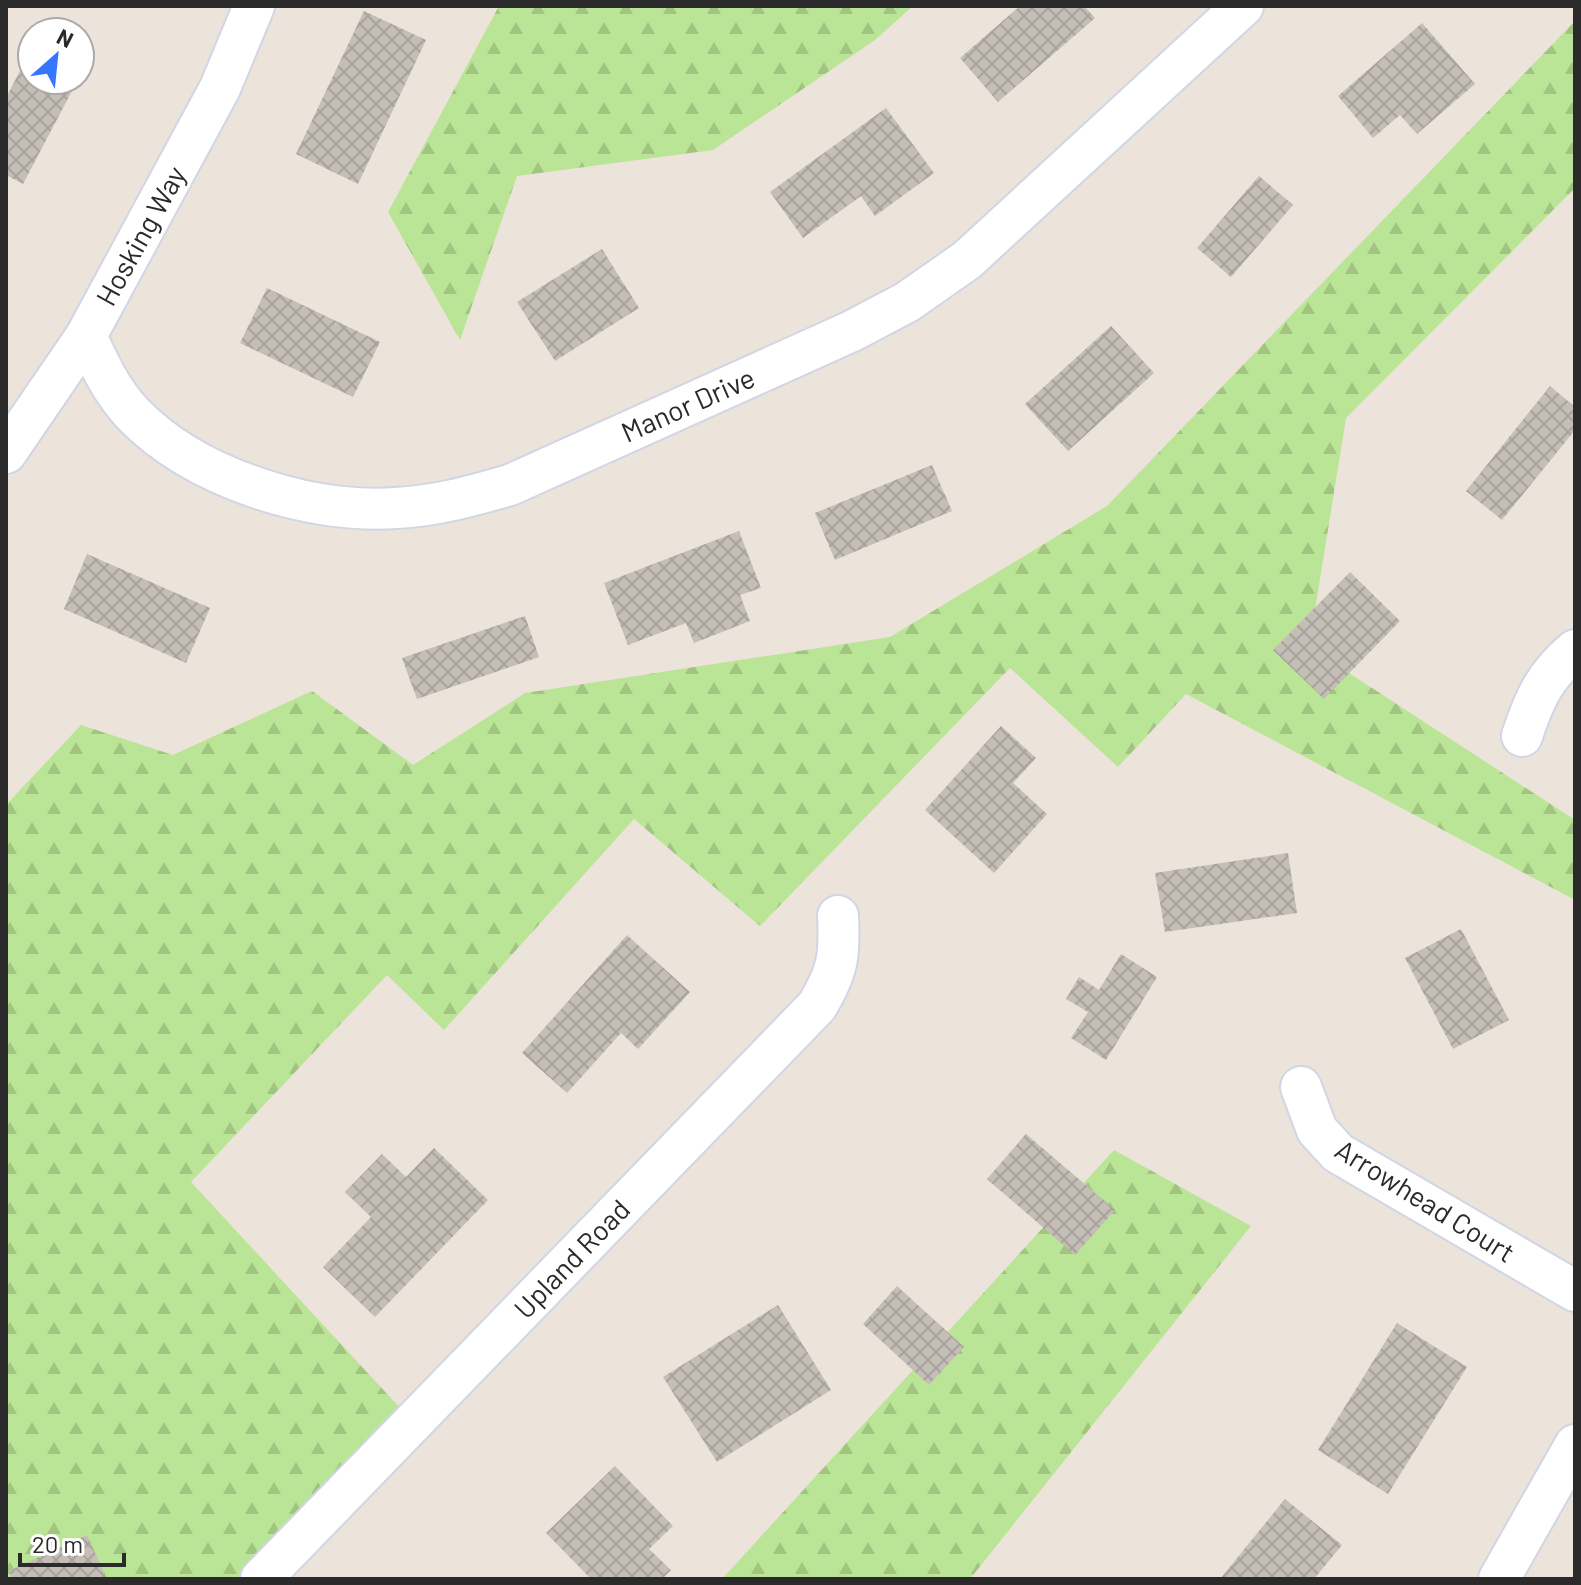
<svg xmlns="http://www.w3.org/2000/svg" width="1581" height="1585" viewBox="0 0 1581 1585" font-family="Barlow,sans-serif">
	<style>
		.forest { fill: url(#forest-firs) }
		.building { fill: url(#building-cross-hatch) }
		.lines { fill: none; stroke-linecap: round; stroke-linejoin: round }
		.minor-casing { stroke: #d0d6e3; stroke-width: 44 }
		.minor { stroke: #fff; stroke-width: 40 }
		.labels { text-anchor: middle; stroke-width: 6; stroke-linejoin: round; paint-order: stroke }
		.street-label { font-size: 28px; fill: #2a2a2a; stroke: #fff }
	</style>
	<defs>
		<pattern id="forest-firs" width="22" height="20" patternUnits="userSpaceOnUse" patternTransform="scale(2)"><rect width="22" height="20" fill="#bbe596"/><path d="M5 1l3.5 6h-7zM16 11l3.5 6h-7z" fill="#a1c581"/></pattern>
		<pattern id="building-cross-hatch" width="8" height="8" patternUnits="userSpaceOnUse" patternTransform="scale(2)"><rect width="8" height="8" fill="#c4beb7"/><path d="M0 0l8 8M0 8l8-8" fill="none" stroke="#a9a39e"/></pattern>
	</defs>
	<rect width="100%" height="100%" fill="#ece3db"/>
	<path class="forest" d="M499 6H913L875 40 713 150 517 176 460 340 388 212Z
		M1575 21V188L1346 418 1309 647 1575 820V900L1186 694 1118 767 1010 668 760 926 634 819 444 1030 387 975 191 1182 426 1436 284 1579H6V805L81 725 173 755 312 691 413 765 525 693 890 637 1107 506Z
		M1114 1150 1251 1226 970 1579H722Z"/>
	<path class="building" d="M1020 6H1084L1095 18 998 102 960 58Z
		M364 11 426 40 358 184 296 154Z
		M1422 23 1475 84 1417 134 1400 115 1373 138 1338 96Z
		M24 63 32 68V80H56L73 89 23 184 6 175V98Z
		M886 108 934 173 875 216 861 196 803 238 770 192Z
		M1259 176 1293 205 1231 277 1197 248Z
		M602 249 639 308 555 361 517 302Z
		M267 288 380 342 353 397 240 343Z
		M1111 326 1154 373 1068 451 1025 404Z
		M1550 386 1575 407V430L1502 520 1466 491Z
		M932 465 952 511 835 560 815 513Z
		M739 531 761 588 740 595 750 621 694 643 686 623 628 645 604 583Z
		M87 554 210 608 186 663 64 609Z
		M1350 572 1400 621 1324 699 1273 650Z
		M525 616 539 657 417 699 402 658Z
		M1001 726 1036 758 1013 783 1047 814 994 873 925 810Z
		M1288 853 1297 913 1165 932 1155 873Z
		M1461 929 1509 1020 1453 1049 1405 958Z
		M627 935 690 992 638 1049 621 1033 567 1093 522 1053Z
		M1121 954 1157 977 1106 1060 1071 1038 1088 1012 1066 999 1079 977 1099 990Z
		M1026 1134 1115 1210 1075 1255 987 1179Z
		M434 1148 488 1200 375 1317 323 1267 371 1217 345 1192 382 1154 406 1177Z
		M897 1286 964 1347 929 1385 863 1324Z
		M778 1305 831 1390 717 1462 663 1377Z
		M1397 1323 1467 1367 1388 1494 1318 1450Z
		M615 1466 673 1526 649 1549 671 1570 662 1579H591L546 1533Z
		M1285 1499 1342 1545 1314 1579H1220Z
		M87 1535 107 1579H13L9 1571Z"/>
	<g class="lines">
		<defs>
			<path id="minor" d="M86 336C99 364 112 392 133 414 195 478 309 514 396 508 436 506 472 496 510 485L852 331 907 302 967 260 1243 6
				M6 453 86 336 220 88 254 6
				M1522 736C1534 699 1545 675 1575 650
				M1301 1087 1317 1130 1338 1153 1575 1291
				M261 1579 817 1006C838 971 840 956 838 916
				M1499 1579 1575 1445"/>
		</defs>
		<use href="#minor" class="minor-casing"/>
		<use href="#minor" class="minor"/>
	</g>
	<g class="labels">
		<g class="street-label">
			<text transform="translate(141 236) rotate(-61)" y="10">Hosking Way</text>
			<text transform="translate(688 405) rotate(-24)" y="10">Manor Drive</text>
			<text transform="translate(1425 1201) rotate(32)" y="10">Arrowhead Court</text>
			<text transform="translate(572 1259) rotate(-46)" y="10">Upland Road</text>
		</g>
	</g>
	<rect width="1581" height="1585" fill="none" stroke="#2a2a2a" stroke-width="16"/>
	<g transform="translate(56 56) rotate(27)"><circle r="38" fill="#ffffff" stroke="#aaaaaa" stroke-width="2"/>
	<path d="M0-6L14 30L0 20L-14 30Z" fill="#3676ff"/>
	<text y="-12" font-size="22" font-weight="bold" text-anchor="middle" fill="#2a2a2a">N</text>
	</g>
	<path d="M20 1553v12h104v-12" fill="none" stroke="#2a2a2a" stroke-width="4"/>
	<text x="32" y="1553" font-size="24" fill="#2a2a2a" stroke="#ffffff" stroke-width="6" paint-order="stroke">20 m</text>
</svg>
